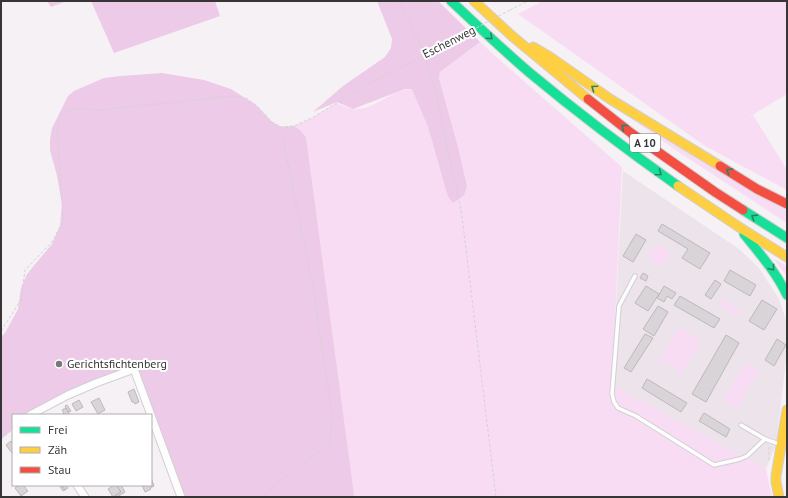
<svg xmlns="http://www.w3.org/2000/svg" width="788" height="498" viewBox="0 0 788 498" font-family="'PT Sans',sans-serif">
	<style>
		.built { fill: #ece3eb }
		.green { fill: #f8dcf3 }
		.forest { fill: #edcae7 }
		.building { fill: #d8d4d7; stroke: #bcb8bb }
		.lines { fill: none; stroke-linecap: round; stroke-linejoin: round }
		.lane-casing { stroke: #d2cfd2; stroke-width: 5.5 }
		.street-casing { stroke: #d2cfd2; stroke-width: 9 }
		.fast-casing { stroke: #d2cfd2; stroke-width: 11 }
		.slow-casing { stroke: #d2cfd2; stroke-width: 11 }
		.jam-casing { stroke: #d2cfd2; stroke-width: 11 }
		.path { stroke: #d4d2d4; stroke-width: 1; stroke-dasharray: 3 2; stroke-linecap: butt }
		.lane { stroke: #fefdfe; stroke-width: 3.5 }
		.street { stroke: #fefdfe; stroke-width: 7 }
		.fast { stroke: #16e098; stroke-width: 9 }
		.slow { stroke: #ffcf43; stroke-width: 9 }
		.jam { stroke: #f24e42; stroke-width: 9 }
		.path-bridge { stroke: #d4d2d4; stroke-width: 1; stroke-dasharray: 3 2; stroke-linecap: butt }
		.oneway { stroke: #298263 }
		.poi-dot { fill: #7a777a; stroke: #fff; stroke-width: 1.5 }
		.labels { text-anchor: middle; stroke-width: 4; stroke-linejoin: round; paint-order: stroke }
		.shield { fill: #fff; stroke: #747273; stroke-width: 1 }
		.shield-label { font-size: 11px; font-weight: bold; fill: #383537 }
		.street-label { font-size: 12px; fill: #383537; stroke: #fff }
		.poi-label { font-size: 12px; fill: #383537; stroke: #fff; text-anchor: start }
	</style>
	<rect width="100%" height="100%" fill="#f6f1f5"/>
	<path class="built" d="M623 171 739 249 759 268 779 299 787 323V352L776 444 766 469 612 385Z"/>
	<path class="green" d="M543 1H787V94L729 129 753 115 787 170V190L705 146 518 14Z
		M480 42 494 55 622 167 612 385 766 469 772 497H353L354 494 306 137 300 130 294 126 312 118 336 103C342 105 348 109 354 109 376 110 391 89 412 89L415 92 428 127 448 197 453 203 467 186 459 151 439 78 440 72Z
		M629 117 734 181 787 211V223L677 151Z
		M649 255a10 10 0 1 1 20 0a10 10 0 1 1-20 0Z
		M774 259 787 266V277Z
		M724 300 739 310 740 312C740 314 739 315 736 316L720 306V302L721 301Z
		M679 328H680L698 338 700 342 681 374 680 375H677L679 371 663 361 661 365 659 364V361L677 330Z
		M744 364H748L758 370 759 374 755 380 753 381 737 408C733 408 726 404 724 401V397Z"/>
	<path class="forest" d="M47 1H67L51 7Z
		M91 1H215L220 16 114 53Z
		M377 1H438L480 42 440 72 439 78 459 151 467 186 464 195 453 203 448 197 428 127 412 89H405L353 109 337 102 313 112 343 86 385 57 391 48 392 39Z
		M162 73 204 80 231 89 256 105 272 122 281 127 294 126 300 130 306 137 354 494 353 497H181L134 369 30 415H13V429L1 439V337L5 333 18 309 21 288 27 274 52 244 60 226 62 204 57 176 50 150V140L52 128 68 96 74 91 104 78 121 76Z"/>
	<path class="building" d="M662 224 710 253 700 269 682 258 688 249 658 231Z
		M636 234 646 240 633 262 623 256Z
		M730 270 756 285 750 296 724 281Z
		M643 273 648 276 646 281 640 278Z
		M715 280 721 284 711 299 705 295Z
		M646 286 659 294 648 311 635 303Z
		M664 286 676 293 672 299 667 296 664 302 657 298Z
		M680 296 720 319 714 328 674 305Z
		M762 300 777 309 764 330 749 321Z
		M658 306 668 312 654 336 643 329Z
		M645 334 653 338 631 372 624 368Z
		M726 335 739 343 706 402 692 394Z
		M777 339 786 345 774 366 765 360Z
		M647 379 687 403 681 412 642 388Z
		M134 389 139 402 135 404 134 402H132L128 392Z
		M99 398 105 410 98 414 91 402Z
		M79 400 83 407 76 411 72 404Z
		M67 405 71 411 68 412 65 406Z
		M66 408 70 415H61L64 413 62 410Z
		M704 413 730 429 726 437 699 421Z
		M11 441 13 444V453H12L6 445Z
		M151 478 154 486 150 488 151 489 145 492 142 485H151Z
		M19 485H23L28 491 21 496 15 488Z
		M59 485H61L65 490 63 491Z
		M61 485H66L68 488 65 490Z
		M114 485H116L121 492 113 497 108 489Z
		M116 485H121L125 492 117 497 115 496 121 492Z"/>
	<g class="lines">
		<defs>
			<path id="lane" d="M635 276 619 306 612 394 614 402 618 408 636 416 714 465 740 459 747 456 765 439
				M741 425 765 439 779 444"/>
			<path id="street" d="M30 415 68 395 96 383 134 369 181 497
				M77 485 85 497"/>
			<path id="fast" d="M451 1C477 25 503 50 530 73 578 113 627 150 678 186
				M743 210 787 238
				M744 234C760 254 776 272 787 295"/>
			<path id="slow" d="M474 1 512 36 588 99
				M533 47 550 57 610 99 720 166
				M678 186 742 229 787 257
				M779 497 776 482V476L787 410"/>
			<path id="jam" d="M588 99 631 133 715 192 743 210
				M720 166 757 189 787 204"/>
		</defs>
		<use href="#lane" class="lane-casing"/>
		<use href="#street" class="street-casing"/>
		<use href="#fast" class="fast-casing"/>
		<use href="#slow" class="slow-casing"/>
		<use href="#jam" class="jam-casing"/>
		<path class="path" d="M399 1 425 54 429 72 435 88 440 112 443 129 460 205 462 216 496 497
			M510 10 528 1
			M1 331 21 300 25 270 52 242 63 221 61 186 57 130 60 114 76 108 99 110 233 96 246 98 256 105 272 122 281 127 294 126 312 118 370 83 463 35
			M1 439 13 429
			M769 460V445
			M263 497 266 492 330 442 332 415 314 293 283 139 294 126"/>
		<use href="#lane" class="lane"/>
		<use href="#street" class="street"/>
		<use href="#fast" class="fast"/>
		<use href="#slow" class="slow"/>
		<use href="#jam" class="jam"/>
		<path class="path-bridge" d="M463 35 510 10"/>
	</g>
	<defs><path id="oneway-chevron" d="M-2-3.5L2.5 0L-2 3.5" fill="none" stroke-width="1.6" stroke-linecap="round" stroke-linejoin="round"/></defs>
	<g class="oneway">
		<use href="#oneway-chevron" transform="translate(490 37) rotate(42)"/>
		<use href="#oneway-chevron" transform="translate(594 88) rotate(-145)"/>
		<use href="#oneway-chevron" transform="translate(624 127) rotate(-142)"/>
		<use href="#oneway-chevron" transform="translate(729 171) rotate(-149)"/>
		<use href="#oneway-chevron" transform="translate(659 173) rotate(35)"/>
		<use href="#oneway-chevron" transform="translate(754 217) rotate(-148)"/>
		<use href="#oneway-chevron" transform="translate(772 268) rotate(52)"/>
	</g>
	<circle class="poi-dot" cx="59" cy="364" r="4"/>
	<g class="labels">
		<rect class="shield" x="630" y="134" width="30" height="18" rx="3"/>
		<g class="shield-label">
			<text x="645" y="147">A 10</text>
		</g>
		<g class="street-label">
			<text transform="translate(449 42) rotate(-27)" y="4">Eschenweg</text>
		</g>
		<g class="poi-label">
			<text x="67" y="368">Gerichtsfichtenberg</text>
		</g>
	</g>
	<rect width="788" height="498" fill="none" stroke="#383537" stroke-width="4"/>
	<rect x="12" y="414" width="140" height="72" fill="#ffffff" stroke="#afaeaf"/>
	<rect x="20" y="427" width="20" height="6" fill="#16e098" stroke="#afaeaf"/>
	<text x="48" y="434" font-size="12" fill="#383537">Frei</text>
	<rect x="20" y="447" width="20" height="6" fill="#ffcf43" stroke="#afaeaf"/>
	<text x="48" y="454" font-size="12" fill="#383537">Zäh</text>
	<rect x="20" y="467" width="20" height="6" fill="#f24e42" stroke="#afaeaf"/>
	<text x="48" y="474" font-size="12" fill="#383537">Stau</text>
</svg>
